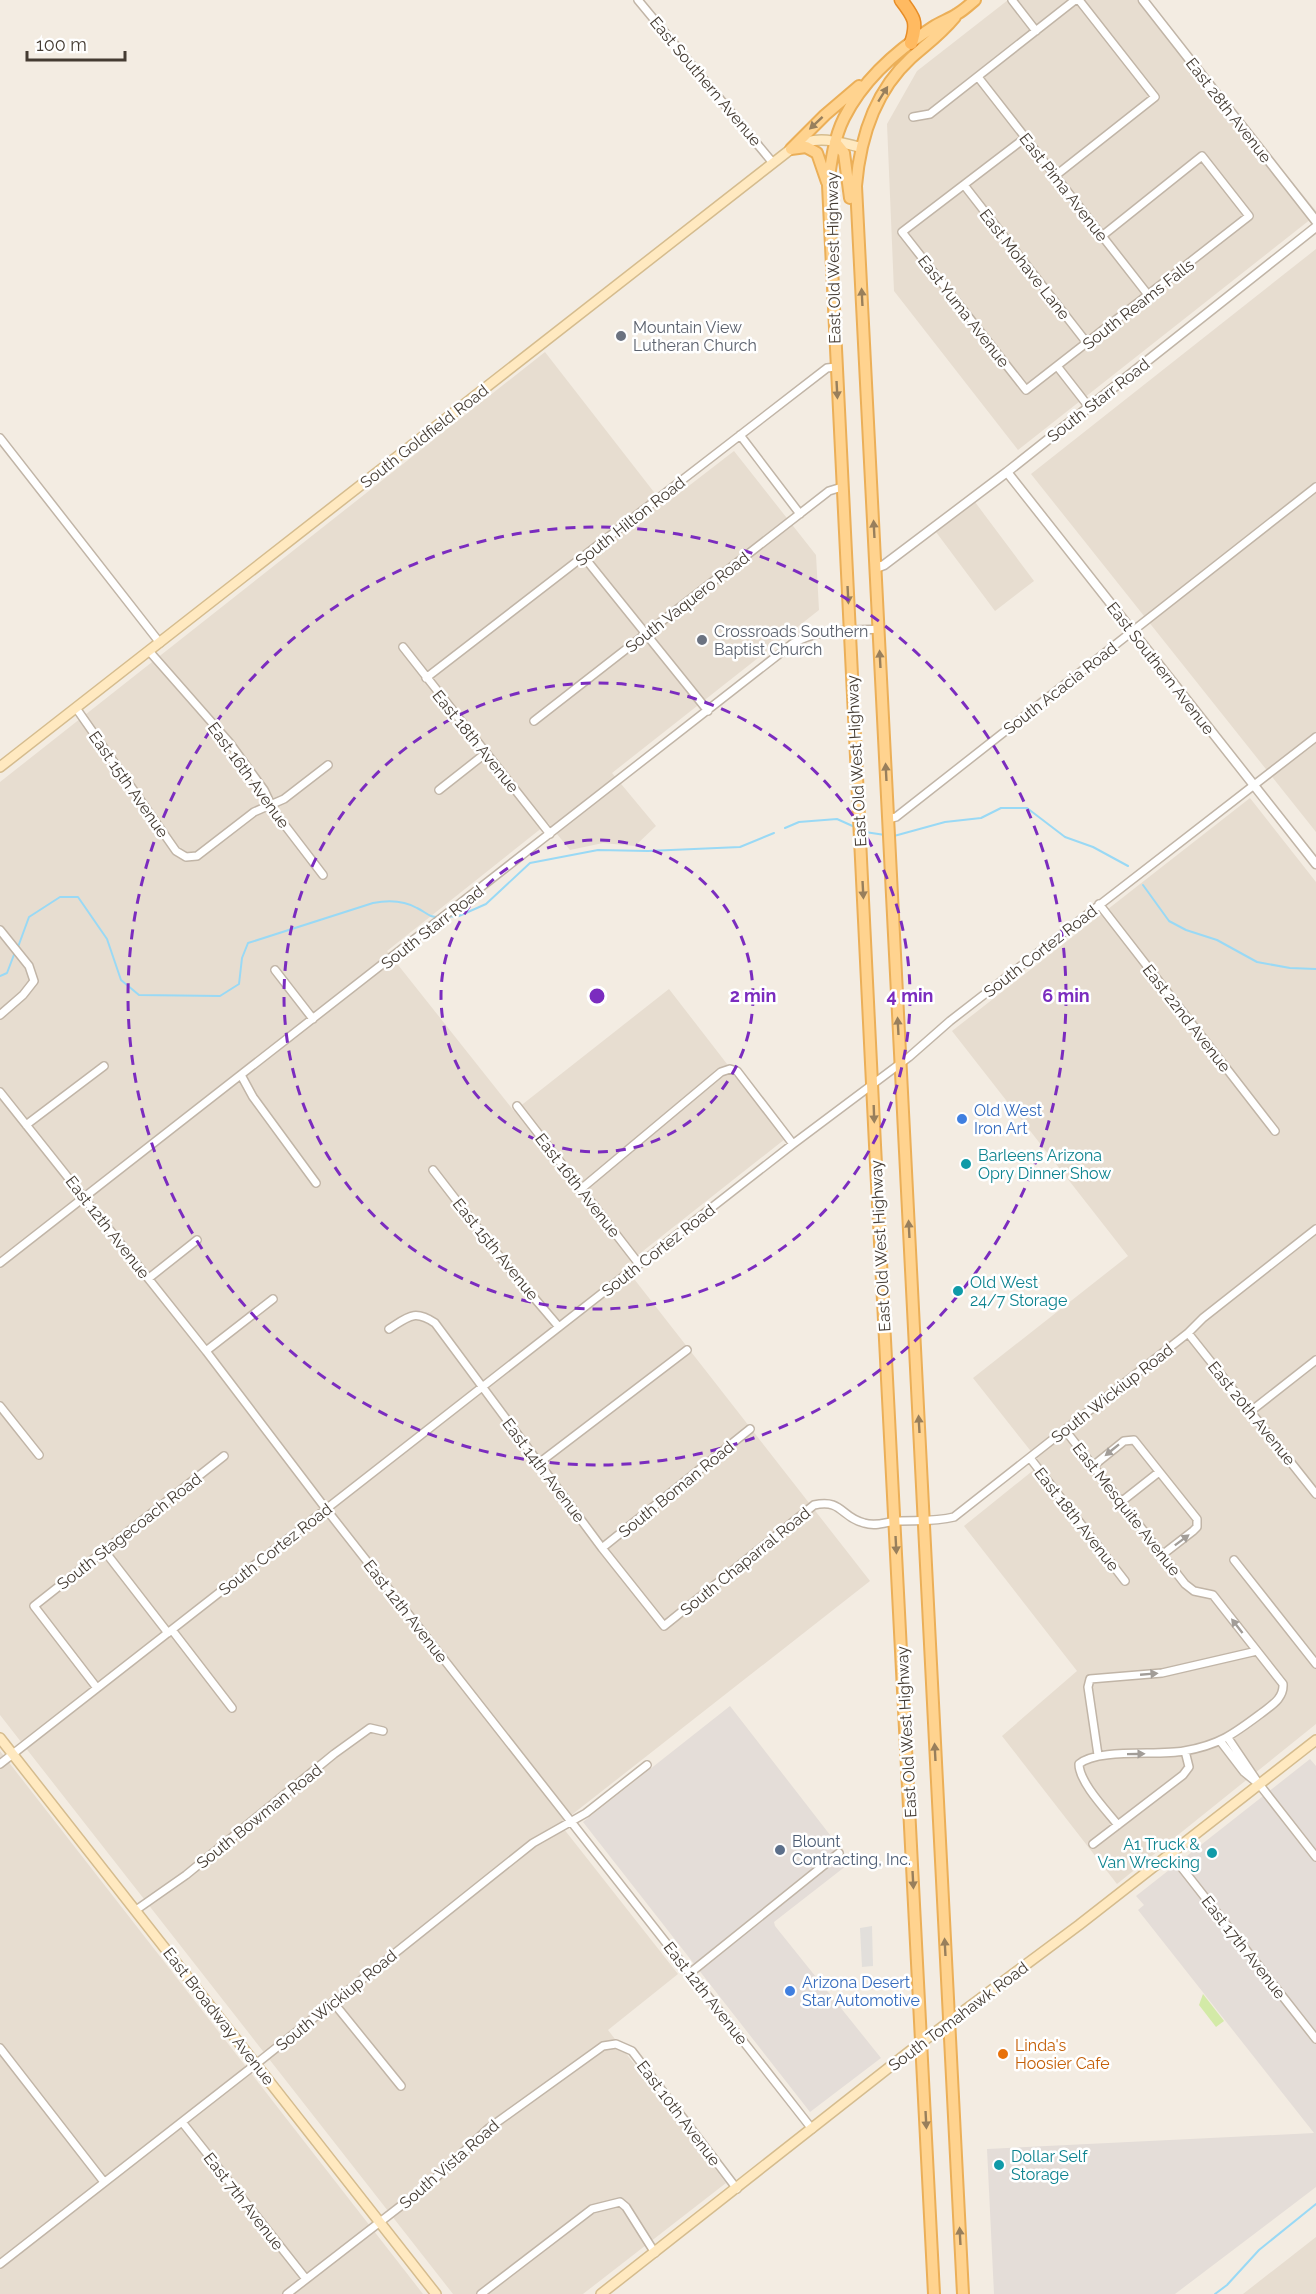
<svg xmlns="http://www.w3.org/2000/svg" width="1316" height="2294" viewBox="0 0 1316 2294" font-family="Raleway,sans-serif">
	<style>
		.residential { fill: #e7ddd0 }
		.industrial { fill: #e4ddd8 }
		.green { fill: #d3eaa7 }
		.parking { fill: #e2dfdb }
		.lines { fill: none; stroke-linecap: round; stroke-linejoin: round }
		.stream { stroke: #99d9f5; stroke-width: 2 }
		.minor-casing { stroke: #c1b5a7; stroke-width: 10 }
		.tertiary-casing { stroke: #c1b5a7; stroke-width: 11 }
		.secondary-casing { stroke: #d5bc8e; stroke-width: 12 }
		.primary-casing { stroke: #ebaf58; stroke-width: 14 }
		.motorway-casing { stroke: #e78d27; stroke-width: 15 }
		.minor { stroke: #fff; stroke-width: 7 }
		.tertiary { stroke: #fff; stroke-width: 8 }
		.secondary { stroke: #ffe9c0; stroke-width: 9 }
		.primary { stroke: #ffd38f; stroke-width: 10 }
		.motorway { stroke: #ffba61; stroke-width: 12 }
		.oneway { fill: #987f5c }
		.oneway2 { fill: #a29d98 }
		.ring { fill: none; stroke: #7b2cbf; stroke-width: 3; stroke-dasharray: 10 8 }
		.worship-dot { fill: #6b7280; stroke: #fff; stroke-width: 2 }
		.shop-dot { fill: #3f7fe0; stroke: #fff; stroke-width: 2 }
		.culture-dot { fill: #0f9aa8; stroke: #fff; stroke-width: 2 }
		.service-dot { fill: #5c6f8a; stroke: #fff; stroke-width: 2 }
		.food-dot { fill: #e8710a; stroke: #fff; stroke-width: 2 }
		.labels { text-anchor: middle; stroke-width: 5; stroke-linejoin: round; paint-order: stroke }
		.street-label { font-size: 16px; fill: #443b32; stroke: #fff }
		.worship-label { font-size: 16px; fill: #5b616d; stroke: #fff; text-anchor: start }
		.shop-label { font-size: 16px; fill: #366cbe; stroke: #fff; text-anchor: start }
		.culture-label { font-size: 16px; fill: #0d838f; stroke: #fff; text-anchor: start }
		.service-label { font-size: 16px; fill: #4e5e75; stroke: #fff; text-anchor: start }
		.food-label { font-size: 16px; fill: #c56008; stroke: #fff; text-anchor: start }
		.centre { fill: #7b2cbf; stroke: #fff; stroke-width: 3 }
		.ring-label { font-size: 18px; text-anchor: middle; font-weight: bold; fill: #7b2cbf; stroke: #fff; stroke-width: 5; stroke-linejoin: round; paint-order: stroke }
	</style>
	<rect width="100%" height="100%" fill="#f3ece2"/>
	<path class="residential" d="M1008 0H1145L1316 211V215L1018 450 894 291 887 124 917 71Z
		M1316 249V832L1031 474Z
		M545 352 664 505 734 451 816 555 819 610 612 773 656 826 635 846 603 843 570 850 548 823 387 951 514 1111 669 989 785 1139 624 1266 870 1581 560 1824 678 1974 608 2030 726 2183 583 2294H453L0 1715V782Z
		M975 502 1034 581 995 611 936 532Z
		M1250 798 1316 882V1724L1117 1884 1002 1736 1077 1671 964 1526 1041 1464 973 1378 1128 1256 952 1031Z
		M0 1751 423 2294H0Z
		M1316 2237V2294H1243Z"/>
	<path class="industrial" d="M730 1706 851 1862 774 1922 775 1926 881 2058 810 2112 583 1822Z
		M1310 1759 1316 1766V2187L1175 2294H994L987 2149 1314 2133 1138 1910 1144 1905 1136 1896Z"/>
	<path class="green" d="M1203 1994 1224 2021 1216 2027 1199 2005Z"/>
	<path class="parking" d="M872 1926 873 1966 862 1967 860 1928Z"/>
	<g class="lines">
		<path class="stream" d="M785 828 799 822 837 819 857 828
			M865 832 885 835
			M894 836 945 822 981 818 1001 808H1027L1065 837 1093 847 1128 866
			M1143 885 1169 921 1186 930 1217 940 1257 962 1290 968 1316 969
			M445 917 459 916 486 904 530 863 598 850 648 851 740 847 774 833
			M18 947 29 917 60 897H78L107 939 121 980 139 995 220 996 239 984 242 958 248 943 373 903C388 900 403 900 417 908 426 912 429 918 440 917
			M0 976 7 973 15 952
			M1215 2294 1227 2285 1259 2250 1316 2204"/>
		<defs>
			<path id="minor" d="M638 0 773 163
				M1012 0 1036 31
				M978 77 1149 296
				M913 117 930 114 1075 0
				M1025 138 902 232 1026 390 1249 216 1202 156 1102 236
				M1055 176 1155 97 1079 0
				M964 185 1087 343
				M1057 366 1089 407
				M740 435 800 514
				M0 438 160 643
				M584 557 708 711
				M403 647 550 834
				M149 651 229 742 264 790 274 811 323 875
				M426 678 827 368 836 367
				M76 708 176 851 186 857 197 856 254 812 284 799 328 765
				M534 721 829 491 842 487
				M439 790 486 753
				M888 819 896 817 1316 487
				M1099 904 1275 1131
				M0 930 29 966 34 981 23 995 0 1015
				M275 970 313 1019
				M241 1075 253 1097 316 1183
				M0 1092 206 1351 326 1509 812 2129
				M517 1106 639 1264
				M26 1125 104 1066
				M433 1170 507 1266 559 1327
				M581 1189 721 1072 730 1069 737 1071 793 1144
				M0 1263 792 644C818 628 849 631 879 629
				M149 1278 197 1240
				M389 1329C408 1317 414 1309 435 1323L602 1548 664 1626 814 1505C843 1499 840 1517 864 1523 876 1527 886 1522 897 1521 916 1520 935 1522 954 1517L1188 1333 1203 1318 1316 1229
				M1188 1333 1316 1494
				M206 1351 273 1299
				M0 1406 39 1455
				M1251 1411 1316 1360
				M1065 1430 1185 1584 1194 1591 1213 1595 1283 1684C1284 1698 1272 1705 1263 1712 1235 1733 1220 1745 1184 1751 1158 1756 1098 1748 1079 1764 1079 1782 1106 1810 1118 1825
				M1030 1458 1125 1581
				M539 1463 687 1350
				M1093 1466 1124 1441 1134 1440 1197 1519V1527L1193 1531 1162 1555
				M1121 1502 1159 1472
				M602 1548 750 1429
				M103 1549 168 1633
				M1234 1560 1316 1664
				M172 1630 232 1708
				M97 1688 34 1606 224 1456
				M1228 1738 1259 1784 1316 1857
				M1221 1742 1244 1772 1255 1781
				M1098 1755 1088 1687 1090 1679 1162 1673 1257 1651
				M0 1764 793 1144 909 1057 950 1021 1316 737
				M1093 1844 1183 1775 1189 1767 1185 1751
				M1171 1854 1316 2039
				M136 1910 186 1875 334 1754 370 1728 383 1731
				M690 1973 839 1853
				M333 2002 401 2086
				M0 2048 104 2182
				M182 2122 306 2279
				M0 2264 256 2064 533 1843 586 1813 647 1765
				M287 2294 429 2184 489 2128 603 2046 616 2044 632 2051 737 2189
				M481 2294 592 2209 620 2202 626 2207 655 2253"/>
			<path id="tertiary" d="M1143 0 1316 221
				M1007 472 1316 864
				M876 568 884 565 1007 472 1316 227"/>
			<path id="secondary" d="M0 767 791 149C816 134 834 141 860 147
				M0 1738 436 2294
				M601 2294 910 2051 1079 1925 1316 1740"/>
			<path id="primary" d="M955 17C940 35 928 43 911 58 875 91 860 138 856 186L963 2294
				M835 142 844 153 850 198
				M791 149 825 115 859 86
				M791 149 806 147 817 153 827 182
				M934 2294 875 1145 828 185C831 162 834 138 844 118 863 80 897 50 933 27 940 22 950 19 957 14 964 10 969 5 975 0"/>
			<path id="motorway" d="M901 0C914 17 918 22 911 43"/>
		</defs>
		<use href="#minor" class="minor-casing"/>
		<use href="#tertiary" class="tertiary-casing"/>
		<use href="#secondary" class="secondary-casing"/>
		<use href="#primary" class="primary-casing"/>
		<use href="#motorway" class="motorway-casing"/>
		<use href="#minor" class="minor"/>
		<use href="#tertiary" class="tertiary"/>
		<use href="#secondary" class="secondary"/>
		<use href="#primary" class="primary"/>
		<use href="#motorway" class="motorway"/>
	</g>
	<defs><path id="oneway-solid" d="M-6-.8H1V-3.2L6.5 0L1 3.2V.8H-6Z" transform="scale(1.5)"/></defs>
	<g class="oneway">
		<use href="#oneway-solid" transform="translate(883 94) rotate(-58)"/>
		<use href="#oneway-solid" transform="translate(816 123) rotate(137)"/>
		<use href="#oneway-solid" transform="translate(862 297) rotate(-93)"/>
		<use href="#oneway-solid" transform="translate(837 390) rotate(87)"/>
		<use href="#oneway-solid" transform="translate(874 529) rotate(-93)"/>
		<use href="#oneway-solid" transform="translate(848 595) rotate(87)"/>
		<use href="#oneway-solid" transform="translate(880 659) rotate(-93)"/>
		<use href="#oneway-solid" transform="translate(886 772) rotate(-93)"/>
		<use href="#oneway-solid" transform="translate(863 890) rotate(87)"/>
		<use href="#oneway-solid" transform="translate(898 1026) rotate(-93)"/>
		<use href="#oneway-solid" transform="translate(874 1114) rotate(88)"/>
		<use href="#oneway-solid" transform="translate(909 1229) rotate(-93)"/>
		<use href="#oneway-solid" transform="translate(919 1424) rotate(-93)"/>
		<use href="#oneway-solid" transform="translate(896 1545) rotate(87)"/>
		<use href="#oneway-solid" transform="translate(935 1752) rotate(-93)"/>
		<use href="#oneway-solid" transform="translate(913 1880) rotate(87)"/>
		<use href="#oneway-solid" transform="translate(945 1947) rotate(-93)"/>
		<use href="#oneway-solid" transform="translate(926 2120) rotate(87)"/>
		<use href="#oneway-solid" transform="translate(960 2236) rotate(-93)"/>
	</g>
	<g class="oneway2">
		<use href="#oneway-solid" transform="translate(1112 1450) rotate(141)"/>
		<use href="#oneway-solid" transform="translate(1182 1540) rotate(-37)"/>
		<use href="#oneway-solid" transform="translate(1237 1626) rotate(-128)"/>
		<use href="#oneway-solid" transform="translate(1149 1674) rotate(-5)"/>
		<use href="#oneway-solid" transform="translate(1136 1754) rotate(-1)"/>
	</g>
	<g class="ring">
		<circle cx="597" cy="996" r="156"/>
		<circle cx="597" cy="996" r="313"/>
		<circle cx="597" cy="996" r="469"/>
	</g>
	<g class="worship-dot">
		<circle cx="621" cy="336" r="6"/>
		<circle cx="702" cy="640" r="6"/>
	</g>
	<g class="shop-dot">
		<circle cx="962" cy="1119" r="6"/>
		<circle cx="790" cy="1991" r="6"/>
	</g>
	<g class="culture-dot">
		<circle cx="966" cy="1164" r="6"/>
		<circle cx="958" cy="1291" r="6"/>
		<circle cx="1212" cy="1853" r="6"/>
		<circle cx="999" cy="2165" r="6"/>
	</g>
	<circle class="service-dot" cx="780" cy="1850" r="6"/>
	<circle class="food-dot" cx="1003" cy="2054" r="6"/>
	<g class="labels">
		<g class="street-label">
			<text transform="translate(706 81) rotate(50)" y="6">East Southern Avenue</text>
			<text transform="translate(1229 110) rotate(52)" y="6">East 28th Avenue</text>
			<text transform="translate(1064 187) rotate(52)" y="6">East Pima Avenue</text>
			<text transform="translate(833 258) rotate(-91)" y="6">East Old West Highway</text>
			<text transform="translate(1025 264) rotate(52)" y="6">East Mohave Lane</text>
			<text transform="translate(1138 304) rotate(-38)" y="6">South Reams Falls</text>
			<text transform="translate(964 311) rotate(52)" y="6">East Yuma Avenue</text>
			<text transform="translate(1098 400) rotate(-38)" y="6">South Starr Road</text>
			<text transform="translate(424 436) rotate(-38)" y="6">South Goldfield Road</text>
			<text transform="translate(630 521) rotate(-38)" y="6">South Hilton Road</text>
			<text transform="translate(687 602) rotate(-38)" y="6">South Vaquero Road</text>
			<text transform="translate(1161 668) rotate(52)" y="6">East Southern Avenue</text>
			<text transform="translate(1060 688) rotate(-38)" y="6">South Acacia Road</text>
			<text transform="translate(476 741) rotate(51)" y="6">East 18th Avenue</text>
			<text transform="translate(856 761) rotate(-93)" y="6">East Old West Highway</text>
			<text transform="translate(249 775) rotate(54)" y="6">East 16th Avenue</text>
			<text transform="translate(129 784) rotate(55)" y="6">East 15th Avenue</text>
			<text transform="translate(432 927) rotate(-38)" y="6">South Starr Road</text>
			<text transform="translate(1040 951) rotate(-38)" y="6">South Cortez Road</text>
			<text transform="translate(1187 1018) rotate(52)" y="6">East 22nd Avenue</text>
			<text transform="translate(578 1185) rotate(52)" y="6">East 16th Avenue</text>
			<text transform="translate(108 1227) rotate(52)" y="6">East 12th Avenue</text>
			<text transform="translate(880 1246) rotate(-93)" y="6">East Old West Highway</text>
			<text transform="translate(496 1249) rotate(51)" y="6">East 15th Avenue</text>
			<text transform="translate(658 1250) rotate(-38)" y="6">South Cortez Road</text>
			<text transform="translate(1112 1393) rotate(-38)" y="6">South Wickiup Road</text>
			<text transform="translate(1252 1413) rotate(51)" y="6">East 20th Avenue</text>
			<text transform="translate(544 1470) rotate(53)" y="6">East 14th Avenue</text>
			<text transform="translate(676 1489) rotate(-39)" y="6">South Boman Road</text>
			<text transform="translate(1127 1509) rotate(52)" y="6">East Mesquite Avenue</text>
			<text transform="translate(1077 1519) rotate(52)" y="6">East 18th Avenue</text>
			<text transform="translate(129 1531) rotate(-38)" y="6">South Stagecoach Road</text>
			<text transform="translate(275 1549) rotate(-38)" y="6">South Cortez Road</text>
			<text transform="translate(745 1561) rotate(-39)" y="6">South Chaparral Road</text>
			<text transform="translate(406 1611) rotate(52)" y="6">East 12th Avenue</text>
			<text transform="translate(906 1732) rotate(-93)" y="6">East Old West Highway</text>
			<text transform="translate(259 1816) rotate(-39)" y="6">South Bowman Road</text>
			<text transform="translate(1244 1947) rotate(52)" y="6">East 17th Avenue</text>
			<text transform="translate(706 1993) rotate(52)" y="6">East 12th Avenue</text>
			<text transform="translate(336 2000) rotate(-39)" y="6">South Wickiup Road</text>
			<text transform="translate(219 2016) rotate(52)" y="6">East Broadway Avenue</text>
			<text transform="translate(958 2016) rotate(-37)" y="6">South Tomahawk Road</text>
			<text transform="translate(679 2113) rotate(53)" y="6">East 10th Avenue</text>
			<text transform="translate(449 2164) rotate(-41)" y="6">South Vista Road</text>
			<text transform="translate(244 2201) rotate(52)" y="6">East 7th Avenue</text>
		</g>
		<g class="worship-label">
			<text x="633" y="333">Mountain View<tspan x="633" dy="18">Lutheran Church</tspan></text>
			<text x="714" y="637">Crossroads Southern<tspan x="714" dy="18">Baptist Church</tspan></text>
		</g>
		<g class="shop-label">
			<text x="974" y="1116">Old West<tspan x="974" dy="18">Iron Art</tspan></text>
			<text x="802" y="1988">Arizona Desert<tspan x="802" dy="18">Star Automotive</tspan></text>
		</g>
		<g class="culture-label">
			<text x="978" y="1161">Barleens Arizona<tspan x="978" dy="18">Opry Dinner Show</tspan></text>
			<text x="970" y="1288">Old West<tspan x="970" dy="18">24/7 Storage</tspan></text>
			<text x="1200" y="1850" text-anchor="end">A1 Truck &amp;<tspan x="1200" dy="18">Van Wrecking</tspan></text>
			<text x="1011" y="2162">Dollar Self<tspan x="1011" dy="18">Storage</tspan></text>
		</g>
		<g class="service-label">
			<text x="792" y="1847">Blount<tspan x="792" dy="18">Contracting, Inc.</tspan></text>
		</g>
		<g class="food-label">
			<text x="1015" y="2051">Linda's<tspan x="1015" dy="18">Hoosier Cafe</tspan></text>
		</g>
	</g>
	<circle cx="597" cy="996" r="9" class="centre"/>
	<g class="ring-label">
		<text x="753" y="1002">2 min</text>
		<text x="910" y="1002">4 min</text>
		<text x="1066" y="1002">6 min</text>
	</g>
	<path d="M27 51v9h98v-9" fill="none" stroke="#443b32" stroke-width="3"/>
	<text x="36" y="51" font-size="18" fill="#443b32" stroke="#ffffff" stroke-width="4.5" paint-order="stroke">100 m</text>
</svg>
